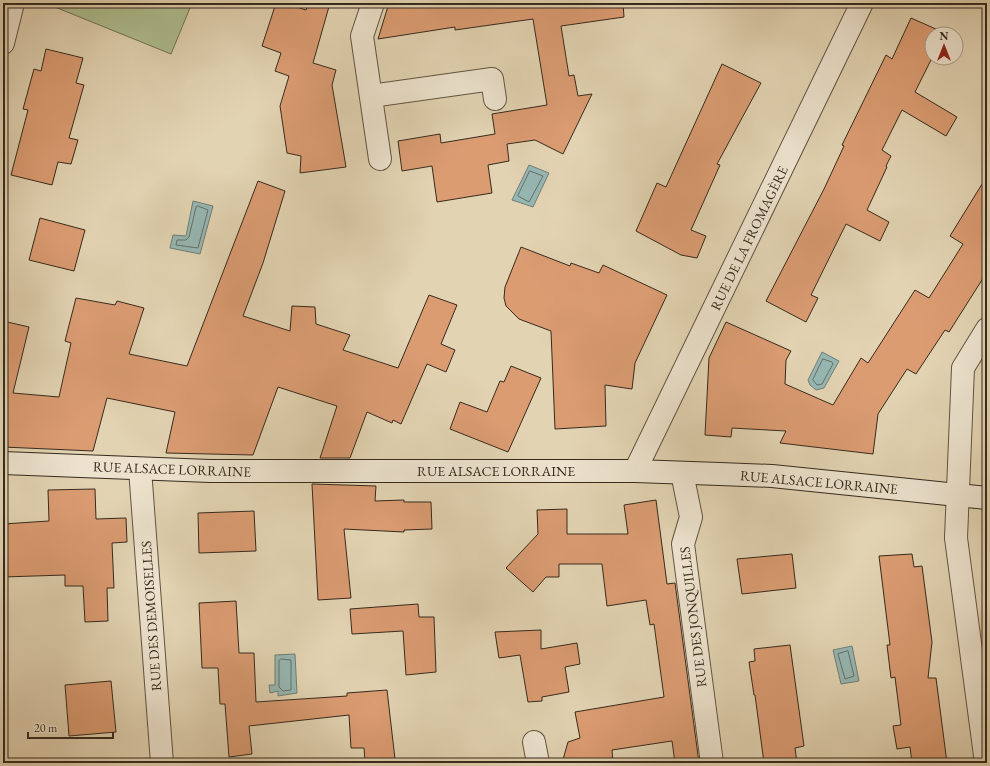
<svg xmlns="http://www.w3.org/2000/svg" width="990" height="766" viewBox="0 0 990 766" font-family="'EB Garamond',serif">
	<style>
		.green { fill: #aebe90; stroke: #727456 }
		.water { fill: #96b7b3; stroke: #707f77 }
		.lines { fill: none; stroke-linecap: round; stroke-linejoin: round }
		.shore { stroke: #667068; stroke-width: 1 }
		.building { fill: #db9c72; stroke: #362a1d }
		.street-casing { stroke: #615442; stroke-width: 24 }
		.secondary-casing { stroke: #362a1d; stroke-width: 24 }
		.street { stroke: #ece2cd; stroke-width: 22 }
		.secondary { stroke: #ece2cd; stroke-width: 22 }
		.labels { text-anchor: middle; stroke-width: 3; stroke-linejoin: round; paint-order: stroke }
		.street-label { font-size: 14px; fill: #362a1d; stroke: #ece2cd }
	</style>
	<rect width="100%" height="100%" fill="#e2d3b2"/>
	<filter id="stains"><feTurbulence type="fractalNoise" baseFrequency=".005" numOctaves="4"/><feColorMatrix values="0 0 0 0 .2 0 0 0 0 .09 0 0 0 0 .02 0 0 0 .5 -.17"/></filter>
	<radialGradient id="worn" r=".72"><stop offset=".6" stop-color="#630" stop-opacity="0"/><stop offset="1" stop-color="#630" stop-opacity=".3"/></radialGradient>
	<path class="green" d="M45 3H192L171 54Z"/>
	<path class="water" d="M529 165 549 173 533 207 512 200Z
		M193 201 213 206 200 254 170 248 173 235 186 236Z
		M822 352 839 361 824 388 816 390 810 385 808 380Z
		M852 646 859 681 841 684 833 650Z
		M295 654 297 693 278 696V691L270 693 269 685H275V655Z"/>
	<g class="lines">
		<path class="shore" d="M530 171 543 176 529 202 518 196Z
			M198 206 208 210 198 248 176 245 177 240H186L189 237 196 207Z
			M823 359 832 362 833 364 822 384 817 385 813 380Z
			M848 651 854 676 845 679 838 654Z
			M281 659 291 660V690L283 691 279 687V661Z"/>
	</g>
	<path class="building" d="M276 3H284L306 10 309 3H330L313 63 336 70 332 85 346 167 300 173 301 156 287 153 280 106 289 76 275 71 281 53 262 46Z
		M389 3H623L624 17 561 26 569 76 574 75 578 96 592 94 563 154 535 140 507 144 509 161 488 165 492 193 437 202 432 166 402 171 398 141 440 134 441 143 495 134 492 114 547 105 533 19 455 30V27L378 39Z
		M911 18 945 33 932 34V58L915 92 957 117 946 136 902 110 882 150 891 156 886 166 887 167 867 210 889 222 880 241 846 224 811 295 818 298 806 322 766 301 824 189 844 146 842 145 886 55 892 59Z
		M46 49 83 58 76 83 84 85 69 138 78 140 71 164 58 162 52 185 11 175 28 110 23 109 34 69 41 71Z
		M722 64 761 83 717 164 720 165 691 230 706 236 697 258 681 255 636 231 657 183 666 187Z
		M987 176V272L949 332 945 330 916 374 907 369 878 414 873 454 780 443 786 431 732 428 731 437 705 435 709 358 726 322 791 351 786 360 785 384 833 405 861 358 868 363 915 290 929 298 963 244 950 236Z
		M258 181 285 191 263 263 243 316 290 331 292 306 315 307 316 324 350 335 343 350 398 368 429 295 457 305 441 344 455 350 446 372 427 364 401 424 393 420 392 423 367 412 350 458H320L337 406 278 387 253 455 166 453 175 412 107 398 93 451 3 447V321L29 327 13 393 59 397 71 343 65 341 76 298 115 305 117 301 144 308 129 354 187 366Z
		M40 218 85 230 74 271 29 260Z
		M521 247 570 266 571 263 599 273 603 265 667 295 635 363 632 389 605 385 606 426 555 429 551 331 519 319 506 306 504 298 505 287Z
		M511 366 541 378 508 452 450 429 460 402 487 412 500 381 504 382Z
		M312 484 376 486 375 501 404 500V502H431L432 529 404 530V532L344 529 351 598 318 600Z
		M95 489 96 519 126 518 127 542 112 543 114 588H107L108 621 85 622 83 586H65V575L3 577V524L49 521 48 490Z
		M656 500 667 584 675 583 699 763H675L672 741 612 750 613 763H562L568 742 580 738 575 712 664 697 654 624 650 625 646 600 607 606 602 564H559V577H546L533 592 506 568 538 534 537 510 567 509V534H628L624 505Z
		M254 511 256 551 199 553 198 513Z
		M792 554 796 588 742 594 737 559Z
		M912 554 914 567 922 566 932 642 928 678H936L947 763H912L910 747 897 749 893 726 901 725 895 677 891 678 887 645H890L879 556Z
		M236 601 239 653H254L256 702 347 696V693L387 690 395 759 365 761 364 748H351L349 715 249 726 252 754 229 757 225 704H220L218 668H202L199 603Z
		M418 604 419 617H434L436 672 406 675 403 631 352 634 350 609Z
		M541 630V649L577 643 580 664 565 667 569 692 542 697V701L528 702 520 655 499 658 495 632Z
		M790 645 804 746 795 748 797 763H764L755 695H754L749 662 755 661 754 649Z
		M111 681 116 732 69 736 65 685Z"/>
	<g class="lines">
		<defs>
			<path id="street" d="M373 3 362 36 380 159
				M3 43 13 3
				M371 96 492 79 495 99
				M140 469 162 763
				M635 471 862 3
				M682 473 691 517 683 544 712 763
				M534 742 538 763
				M986 763 956 538 963 368 987 329"/>
			<path id="secondary" d="M3 463 210 471H635L720 474 772 476 987 498"/>
		</defs>
		<use href="#street" class="street-casing"/>
		<use href="#secondary" class="secondary-casing"/>
		<use href="#street" class="street"/>
		<use href="#secondary" class="secondary"/>
	</g>
	<g class="labels">
		<g class="street-label">
			<text transform="translate(749 238) rotate(-64)" y="5">RUE DE LA FROMAGÈRE</text>
			<text transform="translate(172 469) rotate(2)" y="5">RUE ALSACE LORRAINE</text>
			<text x="496" y="476">RUE ALSACE LORRAINE</text>
			<text transform="translate(819 482) rotate(5)" y="5">RUE ALSACE LORRAINE</text>
			<text transform="translate(151 616) rotate(-94)" y="5">RUE DES DEMOISELLES</text>
			<text transform="translate(693 617) rotate(-97)" y="5">RUE DES JONQUILLES</text>
		</g>
	</g>
	<rect width="990" height="766" fill="none" stroke="#e2d3b2" stroke-width="16"/>
	<rect x="4" y="4" width="982" height="758" fill="none" stroke="#362a1d" stroke-width="2"/>
	<rect x="8" y="8" width="974" height="750" fill="none" stroke="#362a1d"/>
	<g transform="translate(944 46)"><circle r="19" fill="#ece2cd" stroke="#a39887"/>
	<path d="M0-3L7 15L0 10L-7 15Z" fill="#8f2418"/>
	<text y="-6" font-size="11" font-weight="bold" text-anchor="middle" fill="#362a1d">N</text>
	</g>
	<path d="M28 732v6h85v-6" fill="none" stroke="#362a1d" stroke-width="2"/>
	<text x="34" y="732" font-size="12" fill="#362a1d" stroke="#ece2cd" stroke-width="3" paint-order="stroke">20 m</text>
	<rect width="100%" height="100%" filter="url(#stains)"/>
	<rect width="100%" height="100%" fill="url(#worn)"/>
</svg>
